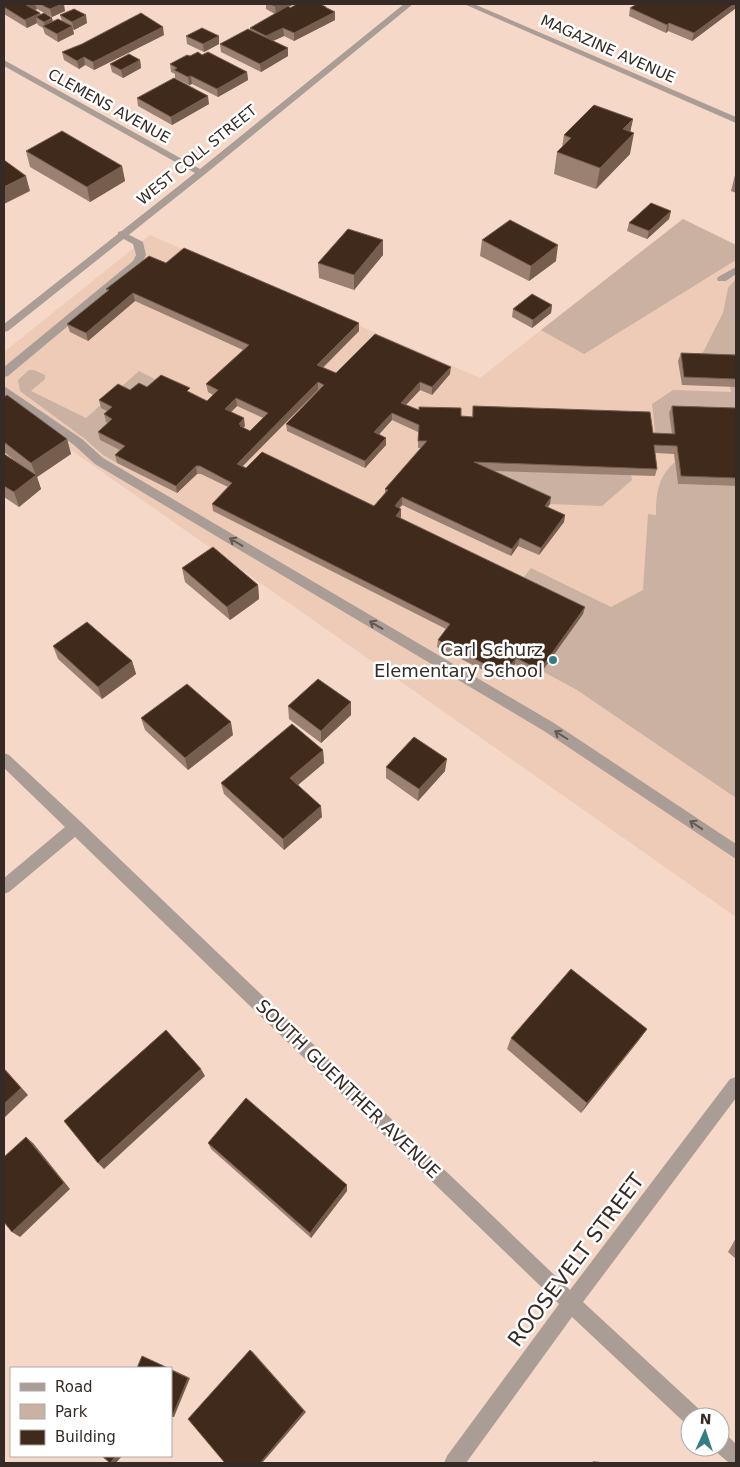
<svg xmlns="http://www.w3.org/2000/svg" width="740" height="1467" viewBox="0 0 740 1467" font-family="'DejaVu Sans',sans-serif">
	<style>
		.built { fill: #eecbb6 }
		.green { fill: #cab1a2 }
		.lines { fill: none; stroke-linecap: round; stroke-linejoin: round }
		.service { fill: #aa9d96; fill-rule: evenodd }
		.minor { fill: #aa9d96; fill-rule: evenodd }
		.wall { fill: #9a8172; fill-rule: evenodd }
		.shaded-wall { fill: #765e4f }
		.building { fill: #3f2a1c; stroke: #765e4f; fill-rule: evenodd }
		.oneway { stroke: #645852 }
		.poi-dot { fill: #347d83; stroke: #fff; stroke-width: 2 }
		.labels { text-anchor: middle; stroke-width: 5; stroke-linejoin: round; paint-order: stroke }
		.far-street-label { font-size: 15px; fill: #352a24; stroke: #fff }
		.poi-label { font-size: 18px; fill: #352a24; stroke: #fff; text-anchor: end }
		.street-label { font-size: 18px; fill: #352a24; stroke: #fff }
		.near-street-label { font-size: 21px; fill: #352a24; stroke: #fff }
	</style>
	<rect width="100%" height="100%" fill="#f5d8c7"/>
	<path class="built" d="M683 219 736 245V917L4 403V352L150 235 480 378Z"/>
	<path class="green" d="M683 219 736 245V260L584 354 541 330Z
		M736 279V363L698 362 723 313 728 288Z
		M29 370H34L45 375V379L31 391 86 418 139 371 163 383 114 415V427L127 453 117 463 103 455 85 439 20 391 18 380Z
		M730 386 736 387V416L673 442 656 441 652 404 673 390 731 392Z
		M675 462 678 484 736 486V798L577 690 542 671 519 583 531 568 611 607 643 590 648 514 656 515C656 494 658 476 675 462Z
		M473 470 631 475 632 480 602 506 550 504Z"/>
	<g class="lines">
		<path class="service" d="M122 231 143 242 146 255 141 265 8 376 4 377V367L133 261 136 255 133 244 118 236V232Z
			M736 267V274L726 281H718L717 279 718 277Z
			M4 386 82 439 103 458 554 723 736 844V859L544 731 95 464 74 445 4 395Z"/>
		<path class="minor" d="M404 4H413L204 175 8 331 4 332V324L195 173 4 66V60L200 169Z
			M464 4H474L736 117V123Z
			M4 753 9 755 81 822 570 1290 730 1079 736 1077V1098L583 1302 700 1410 702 1417H690V1425L686 1424 572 1317 466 1463H444L447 1456 559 1304 75 837 9 892 4 894V878L65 827 4 768Z
			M720 1432 727 1435 736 1444V1463H729L713 1449V1447H720Z"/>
	</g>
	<path class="wall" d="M4 4H62L65 11 52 17 37 9 35 10 40 13 41 15 53 22 62 21 60 15 87 23 74 30 73 29 74 34 58 42 45 34 43 28 38 25 37 23 27 28 4 14Z
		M266 4H294L289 7 290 8H326L335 12V20L294 41 284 36 273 41 288 48V56L261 72 221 52 220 44 250 30V28L275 14 266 9Z
		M736 4V8L692 41 668 31 666 33 629 16 630 8Z
		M164 35 94 70 85 65 79 69 64 60 62 52Z
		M186 36 219 44 204 52 187 44Z
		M202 55 247 72 248 80 218 97 192 84 189 85 175 78V74L171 72 170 64 190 56Z
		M140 60 141 68 123 78 112 72 110 64Z
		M137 98 209 104 172 125 138 106Z
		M633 119 630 131V154L596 189 554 174 557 152 562 147 564 135Z
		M26 151 122 166 125 181 90 202 30 167Z
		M736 174V193L731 191 735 175Z
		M671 211 669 219 647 239 627 231 629 223Z
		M482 240 556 261 529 281 480 256Z
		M383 255 354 290 319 278 318 263Z
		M166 263 359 323V331L323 368 336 373 450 374 432 395 420 390 406 405 419 410 461 416 472 417 473 406 653 433 672 434 669 413 672 406 736 408V486L678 484 674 454 655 453 657 469 655 476 493 471 550 504 548 507 565 515 564 522 539 555 518 546 511 556 402 505 399 508 401 517 400 518 583 614 538 677 515 664 503 680 437 647 438 640 446 629 213 511 212 504 228 487 201 474H197L177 493 117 463 115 455 120 450 100 440 98 432 108 423 106 422 104 414 107 411 101 408 99 400 130 390 147 387 190 393 207 401 213 395 208 392 206 384 243 350 135 301 88 341 70 332 67 324 107 291 106 289ZM318 390H319L286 424 287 431 365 468 386 445V438L379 434 392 420 418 432V448H421L385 489V493L374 506 246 468 242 466ZM237 406 263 418 250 431 243 428 245 426 231 412Z
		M552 305 551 313 532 328 512 317 513 309Z
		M681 353 736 355V387L682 385 678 361Z
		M4 397 67 439 71 454 37 477 41 489 19 507 4 497V454L19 464 4 452Z
		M182 568 258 585 259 599 230 620 185 582Z
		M53 646 132 661 136 674 102 699 58 659Z
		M288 706 351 715 321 743 289 719Z
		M141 718 233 735 188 770 145 730Z
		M323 750 324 763 298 785 322 817 284 850 224 794 221 783Z
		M386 767 445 771 418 801 386 778Z
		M647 1029 639 1040 581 1113 507 1049 511 1038Z
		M208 1143 347 1185V1191L311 1238 211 1149Z
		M736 1238V1259L728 1252Z
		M593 1461 601 1462 602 1463H592Z"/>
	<path class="shaded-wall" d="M29 4H35L37 9 28 13 26 5Z
		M62 4H64L65 11 52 17 50 9Z
		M280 4H294L276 14 275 6Z
		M734 4H736V8L692 41 694 33Z
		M335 12V20L294 41V33Z
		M40 13 42 21 36 17 37 23 27 28 25 20Z
		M86 15 87 23 74 30 72 22Z
		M52 18 54 25 45 28 44 22Z
		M669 23 668 31 666 33 667 25Z
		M72 26 74 34 58 42 57 34Z
		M163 27 164 35 94 70 93 62Z
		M283 28 284 36 266 44V36Z
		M219 36V44L204 52 203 44Z
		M288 48V56L261 72 260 64Z
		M84 57 85 65 79 69 77 61Z
		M140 60 141 68 123 78 121 70Z
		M247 72 248 80 218 97 217 89Z
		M191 76 192 84 189 85 188 77Z
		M208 96 209 104 172 125 171 117Z
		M633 119 629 138 634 133 630 154 596 189 600 168 623 129Z
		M122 166 125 181 90 202 87 187Z
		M26 176 30 191 4 204V187Z
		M671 211 669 219 647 239 649 231Z
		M383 240V255L354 290V275Z
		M558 245 556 261 529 281 531 266Z
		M133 293 135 301 88 341 86 333Z
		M552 305 551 313 532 328 533 320Z
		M359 323V331L317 373V365Z
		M451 367 450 374 432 395V387Z
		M318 382V390L238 471 237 464Z
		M420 382V390L401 410V403Z
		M236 398 237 406 226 417 225 409Z
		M392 413V420L374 440V432Z
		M244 418 245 426 242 429 239 424Z
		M386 438V445L365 468V461Z
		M67 439 71 454 37 477 41 489 19 507 14 492 36 475 31 463Z
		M196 466 197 474 177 493 176 486Z
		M402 497V505L394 514 395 506Z
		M551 497 550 504 543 513 545 506Z
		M401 509V517L396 523V516Z
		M565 515 564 522 539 555 541 548Z
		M520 538 518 546 511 556 512 549Z
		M258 585 259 599 230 620 227 607Z
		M585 607 583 614 538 677 540 670Z
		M516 658 515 664 503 680 504 674Z
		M132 661 136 674 102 699 98 687Z
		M351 702V715L321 743V731Z
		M231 722 233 735 188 770 185 758Z
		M323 750 324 763 292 790 290 778Z
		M447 759 445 771 418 801 419 789Z
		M321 806 322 817 284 850 283 839Z
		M647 1029 639 1040 581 1113 587 1103Z
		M4 1068 28 1095 4 1118Z
		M201 1069 205 1076 104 1169 98 1163Z
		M26 1137 33 1143 70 1189 20 1237 12 1232Z
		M347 1185V1191L311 1238 310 1233Z
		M250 1350 253 1352 306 1412 262 1463H260Z
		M171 1369 190 1378 174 1417H172Z
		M116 1456H122L116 1463H110Z"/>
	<path class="building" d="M4 4H29L26 5 40 13 25 20 4 7Z
		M40 4H62L50 9Z
		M270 4H280L275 6Z
		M297 4H320L326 7H325L335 12 294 33 283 28 266 36 250 28 288 6 290 8Z
		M637 4H734L694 33 669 23 667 25 630 8Z
		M74 9 86 15 72 22 60 15Z
		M44 13 52 18 44 22 36 17Z
		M141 13 163 27 93 62 84 57 77 61 62 52 82 44Z
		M58 19 72 26 57 34 43 26Z
		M202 28 219 36 203 44 186 36Z
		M248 29 288 48 260 64 220 44Z
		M198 52 202 55 208 52 247 72 217 89 191 76 188 77 174 70 177 68 170 64 187 55 190 56Z
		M129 54 140 60 121 70 110 64Z
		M174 78 208 96 171 117 137 98Z
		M594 105 633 119 623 129 634 133 600 168 557 152 571 138 564 135Z
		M62 131 122 166 87 187 26 151Z
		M4 160 26 176 4 187Z
		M651 203 671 211 649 231 629 223Z
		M510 220 558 245 531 266 482 240Z
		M348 229 383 240 354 275 318 263Z
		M184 248 359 323 317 365 336 373 375 334 451 367 432 387 420 382 401 403 419 410V407L461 408V416L473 417V406L650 412 653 433 675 434 672 406 736 408V478L681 476 677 446 654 445 657 469 474 462 551 497 545 506 565 515 541 548 520 538 512 549 402 497 395 506 401 509 396 516 585 607 540 670 516 658 504 674 438 640 450 624 212 504 232 483 200 466H196L176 486 115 455 125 446 98 432 112 419 104 414 112 407 99 400 118 384 130 390 139 383 147 387 161 375 190 388 187 391 207 401 218 390 206 384 249 345 133 293 86 333 67 324 109 290 106 289 149 256 166 263ZM318 382 324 385 286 424 365 461 386 438 374 432 392 413 419 425 418 441H427L385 489 388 490 374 506 262 452 246 468 237 464ZM236 398 268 413 250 431 240 426 242 425 239 424 244 418 225 409Z
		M532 294 552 305 533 320 513 309Z
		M681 353 736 355V379L684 377Z
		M7 395 67 439 31 463 4 442V397Z
		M4 454 36 475 14 492 4 486Z
		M213 547 258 585 227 607 182 568Z
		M87 622 132 661 98 687 53 646Z
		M318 679 351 702 321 731 288 706Z
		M187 684 231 722 185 758 141 718Z
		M292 724 323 750 290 778 321 806 283 839 221 783Z
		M414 737 447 759 419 789 386 767Z
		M571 969 647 1029 587 1103 511 1038Z
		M166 1030 201 1069 98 1163 64 1121Z
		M4 1069 21 1088 4 1104Z
		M246 1098 347 1185 310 1233 208 1143Z
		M26 1137 64 1183 12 1232 4 1222V1157Z
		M250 1350 304 1411 260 1463H225L188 1419Z
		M142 1356 168 1368H137Z
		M171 1370 188 1378 172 1417 171 1416Z
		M102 1456H116L110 1463Z"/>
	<defs><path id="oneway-shaft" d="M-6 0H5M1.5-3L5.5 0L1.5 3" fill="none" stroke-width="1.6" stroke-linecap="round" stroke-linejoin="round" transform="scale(1.25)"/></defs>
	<g class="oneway">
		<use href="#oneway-shaft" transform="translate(236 542) rotate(-149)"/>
		<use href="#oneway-shaft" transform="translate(376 625) rotate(-149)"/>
		<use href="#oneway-shaft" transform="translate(561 735) rotate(-148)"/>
		<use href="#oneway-shaft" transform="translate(696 825) rotate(-146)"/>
	</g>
	<circle class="poi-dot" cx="553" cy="660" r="5"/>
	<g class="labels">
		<g class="far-street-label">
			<text transform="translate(608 49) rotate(24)" y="5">MAGAZINE AVENUE</text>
			<text transform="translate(109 106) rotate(29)" y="5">CLEMENS AVENUE</text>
			<text transform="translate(197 155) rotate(-39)" y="5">WEST COLL STREET</text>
		</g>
		<g class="poi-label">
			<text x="543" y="656">Carl Schurz<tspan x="543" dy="21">Elementary School</tspan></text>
		</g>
		<g class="street-label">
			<text transform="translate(348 1089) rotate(44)" y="6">SOUTH GUENTHER AVENUE</text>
		</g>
		<g class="near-street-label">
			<text transform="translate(576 1260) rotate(-53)" y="7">ROOSEVELT STREET</text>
		</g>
	</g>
	<rect width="740" height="1467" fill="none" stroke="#352a24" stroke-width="10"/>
	<rect x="10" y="1367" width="162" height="90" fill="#ffffff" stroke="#aeaaa7"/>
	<rect x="20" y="1383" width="25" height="8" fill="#aa9d96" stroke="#aeaaa7"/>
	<text x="55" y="1392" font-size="15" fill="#352a24">Road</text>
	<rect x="20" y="1404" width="25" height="15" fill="#cab1a2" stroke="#aeaaa7"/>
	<text x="55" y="1417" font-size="15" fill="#352a24">Park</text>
	<rect x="20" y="1430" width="25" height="15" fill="#3f2a1c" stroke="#aeaaa7"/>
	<text x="55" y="1442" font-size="15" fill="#352a24">Building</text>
	<g transform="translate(705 1432) rotate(3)"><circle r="24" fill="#ffffff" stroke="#aeaaa7"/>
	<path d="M0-4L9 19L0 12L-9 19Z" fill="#347d83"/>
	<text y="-8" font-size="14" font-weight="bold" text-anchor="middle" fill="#352a24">N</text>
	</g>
</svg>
